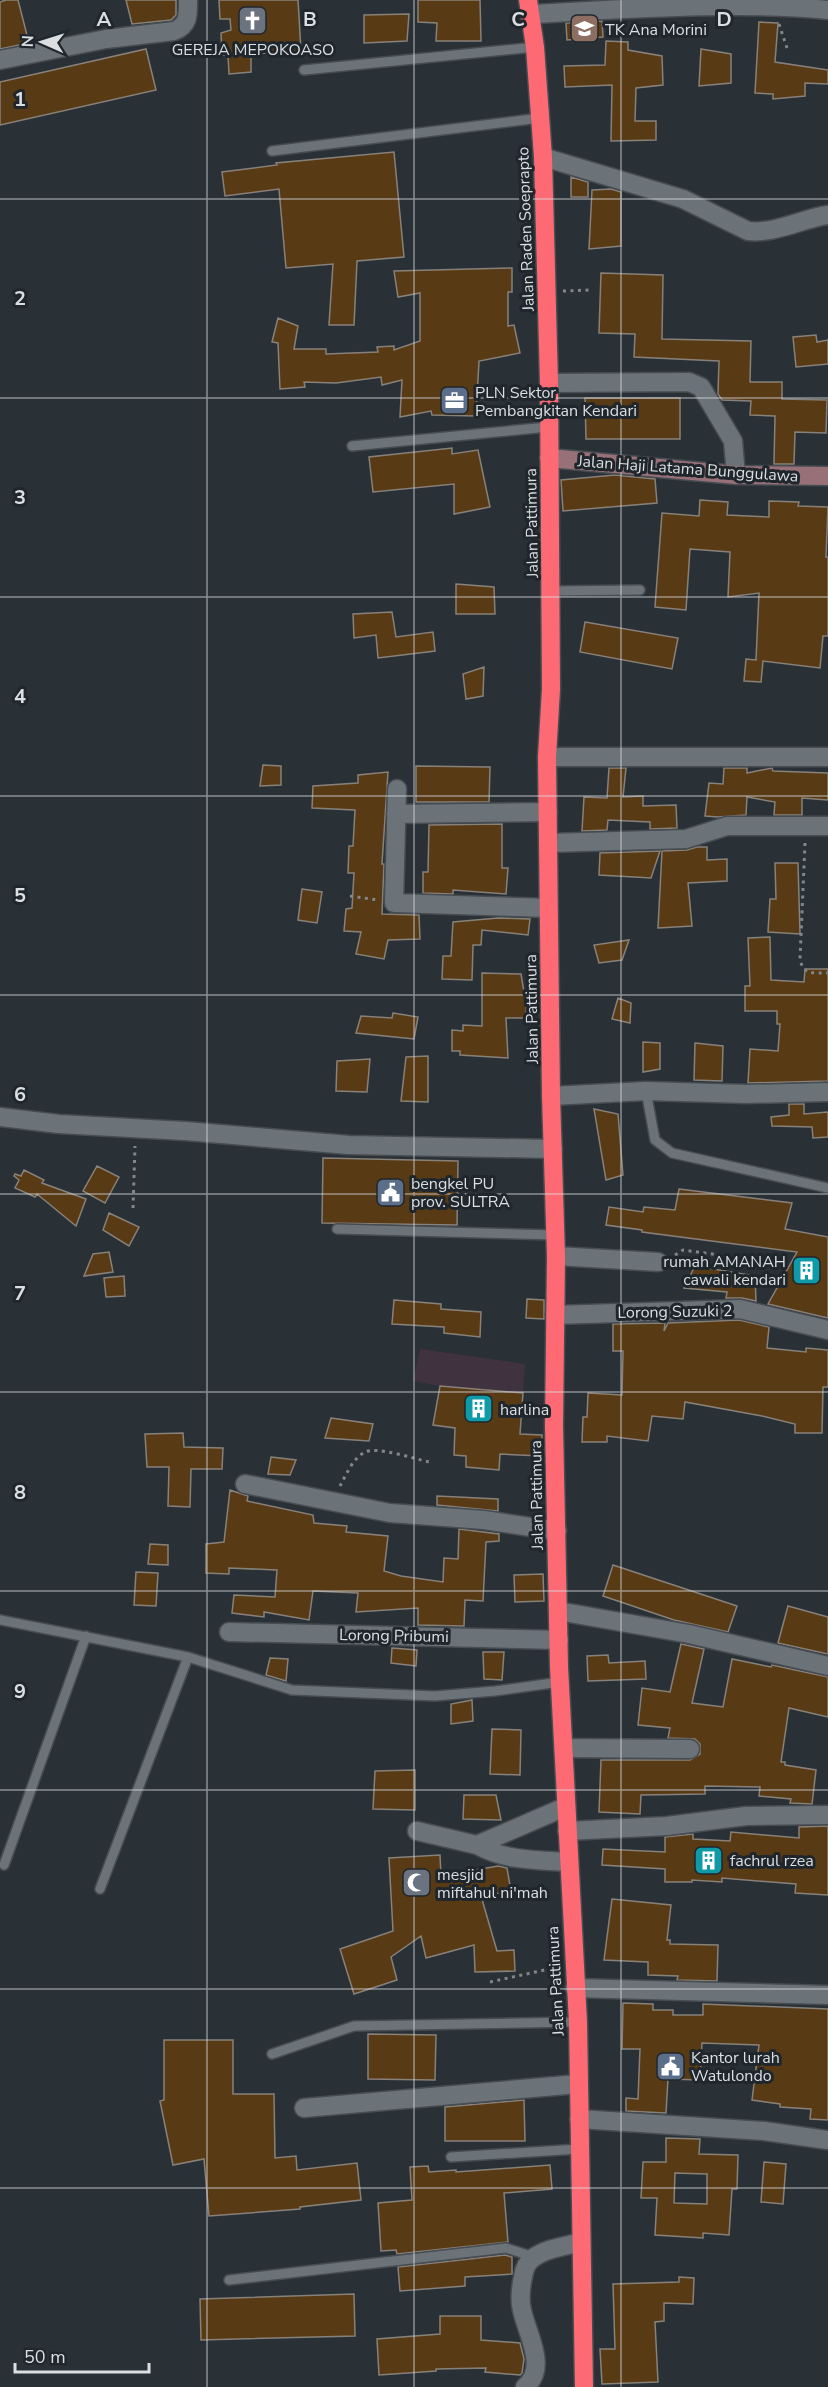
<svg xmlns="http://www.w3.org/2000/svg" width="828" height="2387" viewBox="0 0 828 2387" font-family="'Nunito Sans',sans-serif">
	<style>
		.commercial { fill: #41323f }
		.building { fill: #583a14; stroke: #88817a; stroke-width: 1.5; fill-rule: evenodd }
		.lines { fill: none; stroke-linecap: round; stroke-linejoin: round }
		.lane-casing { stroke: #464c51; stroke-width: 12 }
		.street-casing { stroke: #464c51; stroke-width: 21 }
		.secondary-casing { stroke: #464c51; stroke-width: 21 }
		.highway-casing { stroke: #464c51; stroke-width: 21 }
		.path { stroke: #81878b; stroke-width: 3; stroke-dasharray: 3 4.5; stroke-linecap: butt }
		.lane { stroke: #6b7379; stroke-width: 9 }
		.street { stroke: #6b7379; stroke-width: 18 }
		.secondary { stroke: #977078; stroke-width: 18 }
		.highway { stroke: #fd6a74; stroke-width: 18 }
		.grid { fill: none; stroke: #dbdfe2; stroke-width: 1.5; stroke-opacity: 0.55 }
		.labels { text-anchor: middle; stroke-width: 6; stroke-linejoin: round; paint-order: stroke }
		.poi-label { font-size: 16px; fill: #dbdfe2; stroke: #20272c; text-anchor: start }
		.street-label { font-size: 16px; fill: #dbdfe2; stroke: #20272c }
		.grid-label { font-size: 20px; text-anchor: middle; font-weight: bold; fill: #dbdfe2; stroke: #20272c; stroke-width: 6; stroke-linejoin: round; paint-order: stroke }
	</style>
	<rect width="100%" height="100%" fill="#2a3136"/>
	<path class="commercial" d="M420 1349 525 1364 523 1393 440 1386 413 1381Z"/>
	<path class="building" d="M6 0H18L29 43 0 49V2Z
		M126 0H176V15L171 20 132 24Z
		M219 0H298L301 51 251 54V72L229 74 228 55H222L221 33 231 30 230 19H220Z
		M418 0H480L481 41H436L437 23 418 22Z
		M409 14 407 41 364 43V15Z
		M602 21 603 37 567 40 566 23Z
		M759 22 778 23 775 62 828 70V84L805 83V96L773 99V94L755 93Z
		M606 41 628 42V50L662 56 663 85 636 88 635 121H656V140L611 141 612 85 565 87 564 66 605 65Z
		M146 49 156 90 0 125V82Z
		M701 49 731 54V83L699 86Z
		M394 152 404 257 357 261 354 325H329L333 264 286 268 279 189 225 196 222 172 277 165 276 163Z
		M571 177 588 182V197H571Z
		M611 189 621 192V246L589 249 592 190Z
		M512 268V292H508V326L514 325 520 353 479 361 476 416 432 415 431 411 400 417 402 380 382 385 381 377 336 383 304 382 305 387 280 389 278 343 272 342 278 318 298 326 294 349H326V354L378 352 377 347 394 346V350L420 341V293L398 297 394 271Z
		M601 273 663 275 662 339 751 341 750 382H782V399L827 400 826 433 795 432 794 464H774L775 416 750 415 751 401 722 400 718 394 719 361 634 357 635 334 599 333Z
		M816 335 817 342 828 340V364L796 367 793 337Z
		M585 398H680V439H586Z
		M452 448V454L478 450 490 507 454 514V484L373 492 369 457Z
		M615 475 655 479 657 503 563 511 561 480Z
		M700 500 728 502 727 515 769 517V501L799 502 798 506 828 507 826 557H828V636H823L820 668 763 661 761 682 744 681 746 659 756 660 759 593 728 597 730 552 690 549 686 610 655 607 662 513 699 516Z
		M456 584 494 587 495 614H456Z
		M392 612 396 637 433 632 435 651 378 658 376 635 354 638 353 614Z
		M585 622 678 638 672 669 580 652Z
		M484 667 483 696 466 699 463 674Z
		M263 765 281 766V785L260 786Z
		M416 766 490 767 489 802H416Z
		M609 768H626L623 797 643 796V806L676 805 677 828 650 829V822L608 820 607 830 582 831 584 797 607 798Z
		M724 768H747V773L772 768 773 771 828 773V800L802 798V815H774L775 802 747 797 746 815 718 817 705 816 709 783 723 784Z
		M388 772 382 864H384L382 914 419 915 420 939 388 940 384 959 356 954 361 932 344 931 346 909 352 908 354 873H348L349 846H353L355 810 312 808 313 786 358 783V775Z
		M502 824V868H508L506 894 453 890V894L423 893V872H428L429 825Z
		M697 847H707V860L727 859V881L688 883 692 926 658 928 662 851 687 850Z
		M660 851 651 878 599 875 600 853Z
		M775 863H798L800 934 768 932 770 899H776Z
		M302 889 322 892 317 923 298 920Z
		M498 918 530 919 528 935 482 930 481 945H473L472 980 442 979 443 956H451L453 922Z
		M770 937 771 980 804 982 805 969H828V1081L748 1083 750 1049 778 1051 780 1024H777V1011H745V986H750L748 938Z
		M629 940 622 960 599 963 594 945Z
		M482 973 521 974 525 998H527L526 1018H506L508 1058 460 1055V1051H452V1030L463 1031V1025L482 1026Z
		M618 998 631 1003 630 1023 612 1019Z
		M393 1013 418 1017 414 1039 356 1033 361 1016 392 1018Z
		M643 1042 660 1043V1069L643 1072Z
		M695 1043 723 1046 722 1081 694 1080Z
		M428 1056V1102L401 1101 406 1057Z
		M370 1059 367 1092 336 1091 337 1061Z
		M789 1104H804V1114L828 1112V1137L813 1138 812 1127 772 1126 771 1117 789 1115Z
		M594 1109 618 1114 623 1175 606 1180Z
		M323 1158 458 1161 457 1225 322 1223Z
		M97 1166 119 1177 105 1203 83 1191Z
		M24 1170 44 1180 42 1183 86 1199 76 1226 37 1194 35 1197 15 1188 19 1180 14 1176 15 1174 21 1176Z
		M679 1189 792 1203 785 1229 828 1237V1318L768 1304 797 1252 642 1232V1230L606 1225 609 1207 643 1212 644 1207 675 1210Z
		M109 1213 139 1227 129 1246 103 1230Z
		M109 1252 113 1272 84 1276 93 1254Z
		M695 1266 755 1276 756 1301 742 1298H726L727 1292 684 1288Z
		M124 1276 125 1296 106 1297 104 1278Z
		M527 1299 544 1300V1319L526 1318Z
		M394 1300 441 1304V1309L481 1312 480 1337 444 1333V1327L392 1324Z
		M739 1320 769 1327 767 1348 806 1352V1348L828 1350V1387H823L822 1433H795V1424L762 1416 685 1402 683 1419 652 1416 648 1441 607 1436V1442H582L583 1417H587L588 1393 622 1395 623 1351H613V1324L665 1323 664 1331 668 1323Z
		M440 1386 523 1393 520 1434 542 1435 541 1456 500 1454 499 1470 466 1467V1456L454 1455 455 1428 433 1425Z
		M331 1418 373 1424 369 1441 325 1438Z
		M183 1433 184 1447 223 1448 222 1469H191L190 1507 168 1506 169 1467H147L145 1434Z
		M271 1457 296 1460 290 1475 268 1474Z
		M230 1490 248 1496 247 1501 313 1515 314 1523 347 1526 346 1532 388 1536 384 1571 401 1576 443 1582 444 1558 458 1559 459 1529 499 1534V1541L486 1542 483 1601 465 1600 464 1626 418 1625V1608L356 1612 358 1593 313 1591 309 1620 264 1612V1617L232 1613 234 1595 275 1597 277 1570 229 1568V1574L206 1573V1544L224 1542Z
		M437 1496 498 1499V1511L437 1505Z
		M150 1544 168 1545V1565L148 1564Z
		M613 1565 737 1606 728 1632 674 1620 603 1596Z
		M136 1572 158 1573 156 1606 134 1605Z
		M543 1574 544 1601 515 1602 514 1575Z
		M788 1606 828 1617V1654L778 1643Z
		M681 1644 704 1649 692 1703 723 1707 732 1659 771 1667 772 1665 828 1677V1717L789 1708 781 1762H785V1765L816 1770 812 1804 790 1803 791 1799 759 1796 760 1787 705 1786V1794L641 1795 640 1814 599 1812 601 1760H690L700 1754V1744L695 1739 668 1738 670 1728 638 1725 642 1688 670 1692Z
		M392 1648 417 1650 416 1666 391 1663Z
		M483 1652H504L502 1680 484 1679Z
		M608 1655 609 1663 645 1661 646 1679 588 1681 587 1656Z
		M270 1658 288 1659 286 1681 266 1675Z
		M472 1700 473 1721 451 1724V1704Z
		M492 1729 521 1730 520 1775 490 1774Z
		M415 1770V1810L373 1809 375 1771Z
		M464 1795H496L501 1820 463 1819Z
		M828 1826V1895L795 1893 796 1884 722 1878V1882L692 1880V1882H665V1869L602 1865 603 1849 665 1852V1837L693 1834V1839L730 1841 731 1832 799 1838V1827Z
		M440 1855 441 1876 498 1866 507 1868 511 1891 481 1896 497 1951 514 1950 515 1971 475 1972 474 1945 426 1958 421 1936 391 1957 397 1980 354 1994 340 1949 393 1931 389 1858Z
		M612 1899 671 1905 667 1940H670V1944L718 1945 717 1981 677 1980 678 1976 648 1975V1962L604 1960Z
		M623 2003 653 2004V2010H673V2015H703V2004L828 2009V2120L810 2119 811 2109 780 2107V2104L752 2100 759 2045 702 2043 700 2080 668 2079 666 2113 626 2111V2098L638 2099 640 2049H622Z
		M368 2034 436 2035 435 2080 368 2079Z
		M164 2040H233V2094H274L275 2158 296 2156 297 2170 357 2163 361 2200 300 2207V2209L209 2216 204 2159 173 2165 160 2101 164 2100Z
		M524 2100 525 2141H445V2107Z
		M666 2138 700 2139 699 2154 738 2155 737 2189H732L729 2235 703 2233V2238L655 2235 657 2198H641L643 2162H666ZM675 2173 707 2174V2204L674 2203Z
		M764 2162 786 2164 783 2204 761 2202Z
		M550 2165 552 2189 504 2193 508 2242 397 2254 396 2250 381 2251 378 2203 412 2200 410 2167 428 2166 429 2172 456 2170V2172Z
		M505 2255 512 2257V2274L465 2277V2286L400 2291 398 2267Z
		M679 2277 694 2278 693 2304 664 2303V2321L655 2322 658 2382 602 2384 600 2349H615L613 2284 679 2282Z
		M354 2294 355 2336 201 2340 200 2299Z
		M440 2316H481V2340L520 2343 524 2359 522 2373 520 2375 485 2372 486 2368 436 2369V2371L379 2375 377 2339 440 2334Z"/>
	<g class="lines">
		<defs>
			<path id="lane" d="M304 70 535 47
				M272 151 540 118
				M352 446 548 427
				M551 591 640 590
				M646 1091 655 1140 672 1153 828 1188
				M337 1229 555 1235
				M0 1620 188 1657 292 1690 435 1696 495 1691 560 1682
				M4 1865 86 1636
				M100 1889 188 1657
				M272 2054 354 2026 578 2022
				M451 2157 579 2149
				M229 2280 506 2248 534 2257"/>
			<path id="street" d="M530 14C629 9 730 1 828 10
				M0 60 106 39 174 31C189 25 188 15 188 0
				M543 157 683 199 748 231C775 234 801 219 828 215
				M549 383 689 382 701 387 733 441 736 475
				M547 757H828
				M397 789 394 903 548 908
				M396 814 548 812
				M549 843 686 839 727 826H828
				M551 1096 646 1091 747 1094 828 1092
				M0 1117 59 1124 185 1131 349 1145 553 1149
				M556 1256 658 1262
				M555 1315 740 1309 828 1330
				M245 1484 390 1513 484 1520 557 1531
				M558 1611 689 1634 828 1666
				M229 1632 559 1640
				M564 1748 690 1749
				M417 1831 477 1845 565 1807
				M567 1831 667 1826 746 1816 828 1815
				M477 1845C505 1861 537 1860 569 1862
				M575 1988 828 1995
				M304 2108 578 2084
				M579 2119 764 2131 828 2140
				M525 2387C550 2366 524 2330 521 2305 520 2296 521 2286 523 2277 524 2270 527 2262 533 2258 547 2248 566 2246 581 2242"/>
			<path id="secondary" d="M549 458 736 475 828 476"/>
			<path id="highway" d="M528 0 535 47 543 157 549 383 551 689 547 757 551 1096 556 1256 554 1426 559 1667 578 2022 584 2387"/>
		</defs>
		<use href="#lane" class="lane-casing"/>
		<use href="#street" class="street-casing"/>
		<use href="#secondary" class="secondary-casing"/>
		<use href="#highway" class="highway-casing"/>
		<path class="path" d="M779 24 787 48
			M563 291 591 290
			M805 843 800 959C803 975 813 973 828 973
			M350 896 378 900
			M133 1208 135 1146
			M675 1255 683 1250 779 1263
			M340 1486C346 1475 353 1458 365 1452 377 1446 415 1459 429 1462
			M490 1982 558 1967"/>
		<use href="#lane" class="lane"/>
		<use href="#street" class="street"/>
		<use href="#secondary" class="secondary"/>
		<use href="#highway" class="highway"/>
	</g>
	<path class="grid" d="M207 0V2387M414 0V2387M621 0V2387M0 199H828M0 398H828M0 597H828M0 796H828M0 995H828M0 1194H828M0 1392H828M0 1591H828M0 1790H828M0 1989H828M0 2188H828"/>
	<defs>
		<symbol id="church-square" viewBox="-11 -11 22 22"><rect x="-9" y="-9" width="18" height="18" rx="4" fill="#6b7280" stroke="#20272c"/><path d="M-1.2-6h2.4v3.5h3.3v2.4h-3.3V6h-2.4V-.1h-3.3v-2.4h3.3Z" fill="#fff"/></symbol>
		<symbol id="school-square" viewBox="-11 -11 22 22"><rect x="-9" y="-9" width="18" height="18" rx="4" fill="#8d6e63" stroke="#20272c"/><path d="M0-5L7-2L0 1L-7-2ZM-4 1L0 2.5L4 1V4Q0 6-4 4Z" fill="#fff"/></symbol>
		<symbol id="office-square" viewBox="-11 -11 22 22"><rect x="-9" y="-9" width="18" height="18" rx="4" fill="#5c6f8a" stroke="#20272c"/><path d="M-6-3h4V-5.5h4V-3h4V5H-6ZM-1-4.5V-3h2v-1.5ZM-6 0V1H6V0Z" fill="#fff"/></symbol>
		<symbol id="civic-square" viewBox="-11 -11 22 22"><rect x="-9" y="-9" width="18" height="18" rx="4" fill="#5c6f8a" stroke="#20272c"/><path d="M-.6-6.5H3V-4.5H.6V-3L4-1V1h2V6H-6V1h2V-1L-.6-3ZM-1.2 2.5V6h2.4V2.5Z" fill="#fff"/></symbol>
		<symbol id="building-square" viewBox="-11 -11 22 22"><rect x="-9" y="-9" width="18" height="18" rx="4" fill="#0f9aa8" stroke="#20272c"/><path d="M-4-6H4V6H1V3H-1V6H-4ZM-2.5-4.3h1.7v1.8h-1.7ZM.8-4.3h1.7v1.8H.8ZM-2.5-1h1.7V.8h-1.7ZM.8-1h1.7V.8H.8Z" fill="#fff"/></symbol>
		<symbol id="mosque-square" viewBox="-11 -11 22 22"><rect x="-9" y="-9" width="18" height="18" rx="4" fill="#6b7280" stroke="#20272c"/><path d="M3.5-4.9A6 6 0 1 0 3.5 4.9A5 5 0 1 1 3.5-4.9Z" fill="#fff"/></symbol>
	</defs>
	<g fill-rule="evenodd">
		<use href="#church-square" x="236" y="4" width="33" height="33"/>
		<use href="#school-square" x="568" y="12" width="33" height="33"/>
		<use href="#office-square" x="438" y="384" width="33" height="33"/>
		<use href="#civic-square" x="374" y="1176" width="33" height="33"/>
		<use href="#building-square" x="790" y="1254" width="33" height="33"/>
		<use href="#building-square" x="462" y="1392" width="33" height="33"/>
		<use href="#building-square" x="692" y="1844" width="33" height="33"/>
		<use href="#mosque-square" x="400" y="1866" width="33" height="33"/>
		<use href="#civic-square" x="654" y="2050" width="33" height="33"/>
	</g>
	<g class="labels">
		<g class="poi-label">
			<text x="605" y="35">TK Ana Morini</text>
			<text x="253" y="55" text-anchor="middle">GEREJA MEPOKOASO</text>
			<text x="475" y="398">PLN Sektor<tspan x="475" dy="18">Pembangkitan Kendari</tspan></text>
			<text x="411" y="1189">bengkel PU<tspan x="411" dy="18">prov. SULTRA</tspan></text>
			<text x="786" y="1267" text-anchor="end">rumah AMANAH<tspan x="786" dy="18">cawali kendari</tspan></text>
			<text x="500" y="1415">harlina</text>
			<text x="730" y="1866">fachrul rzea</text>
			<text x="437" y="1880">mesjid<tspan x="437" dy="18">miftahul ni'mah</tspan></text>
			<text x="691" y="2063">Kantor lurah<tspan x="691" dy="18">Watulondo</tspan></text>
		</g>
		<g class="street-label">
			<text transform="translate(525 229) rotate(-92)" y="6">Jalan Raden Soeprapto</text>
			<text transform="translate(688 468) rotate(4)" y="6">Jalan Haji Latama Bunggulawa</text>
			<text transform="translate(531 523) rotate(-91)" y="6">Jalan Pattimura</text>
			<text transform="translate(531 1009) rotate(-91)" y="6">Jalan Pattimura</text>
			<text transform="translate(675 1311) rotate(-1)" y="6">Lorong Suzuki 2</text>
			<text transform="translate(536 1495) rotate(-91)" y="6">Jalan Pattimura</text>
			<text transform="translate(394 1635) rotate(1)" y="6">Lorong Pribumi</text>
			<text transform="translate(555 1981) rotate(-93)" y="6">Jalan Pattimura</text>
		</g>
	</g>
	<g class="grid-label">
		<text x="104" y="26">A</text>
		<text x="310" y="26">B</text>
		<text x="518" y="26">C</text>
		<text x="724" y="26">D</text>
		<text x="20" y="106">1</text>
		<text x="20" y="305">2</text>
		<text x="20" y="504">3</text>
		<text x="20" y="703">4</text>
		<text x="20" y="902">5</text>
		<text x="20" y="1101">6</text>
		<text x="20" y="1300">7</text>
		<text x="20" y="1499">8</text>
		<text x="20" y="1698">9</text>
	</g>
	<g transform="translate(42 42) rotate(273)" stroke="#20272c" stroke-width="4.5" paint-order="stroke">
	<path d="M0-4.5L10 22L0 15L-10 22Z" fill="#dbdfe2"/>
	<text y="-9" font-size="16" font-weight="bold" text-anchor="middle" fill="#dbdfe2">N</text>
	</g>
	<path d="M15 2363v9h134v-9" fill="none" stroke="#dbdfe2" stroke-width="3"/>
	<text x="24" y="2363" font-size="18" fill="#dbdfe2" stroke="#20272c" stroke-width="4.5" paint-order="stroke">50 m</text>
</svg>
